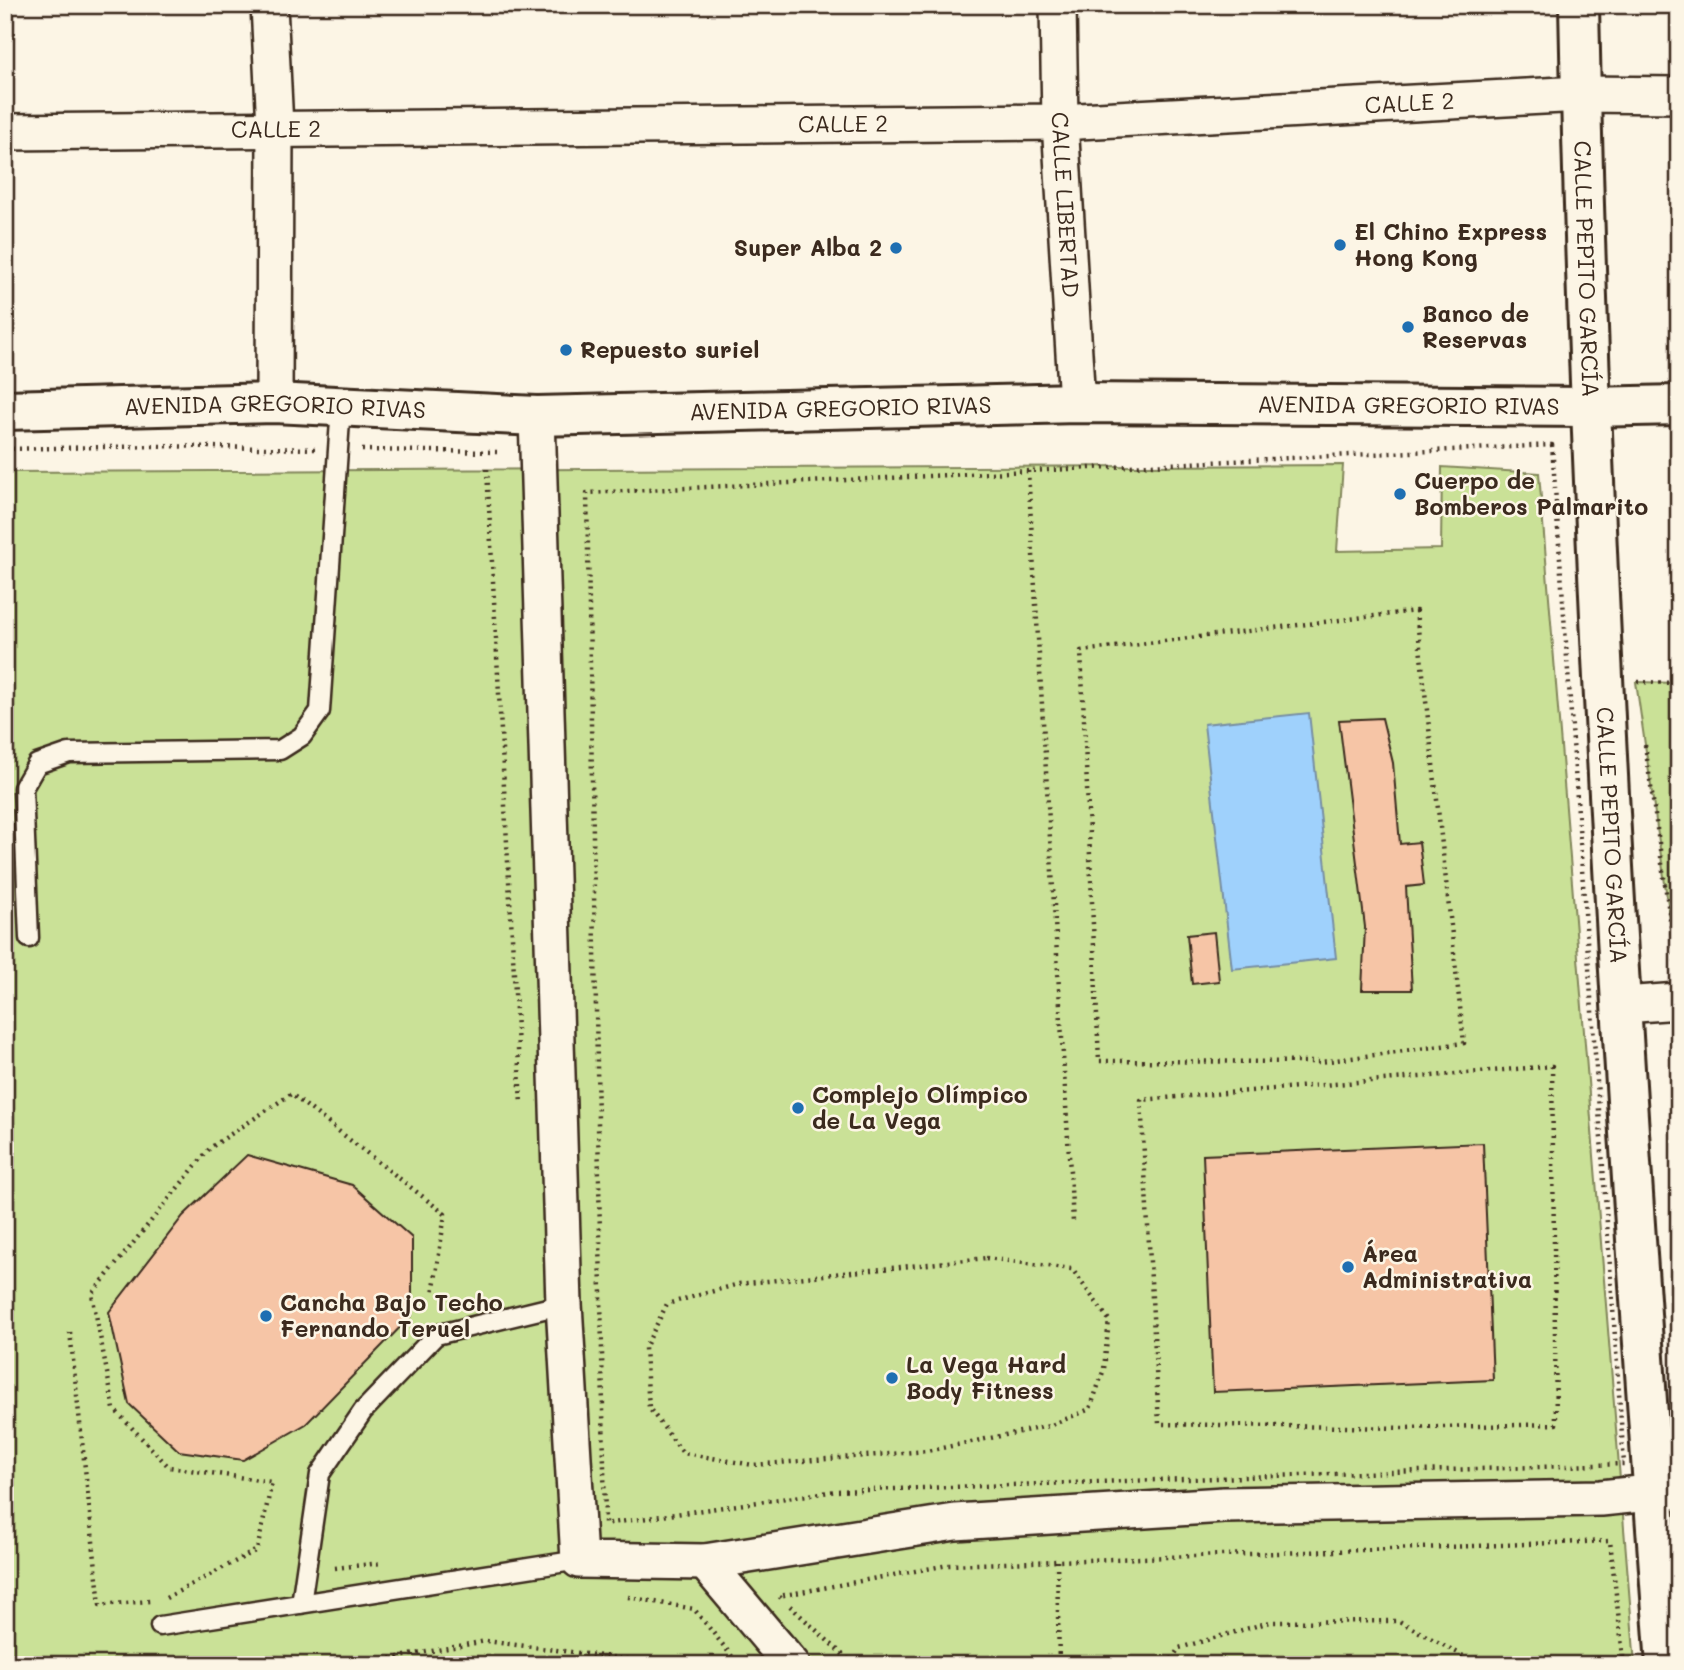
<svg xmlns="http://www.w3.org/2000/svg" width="1684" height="1670" viewBox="0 0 1684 1670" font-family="Mali,sans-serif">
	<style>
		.green { fill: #cae197; stroke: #82865a; stroke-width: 2 }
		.water { fill: #9fd1fc; stroke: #778ea3; stroke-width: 2 }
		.building { fill: #f6c5a6; stroke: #3b2a1e; stroke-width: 2 }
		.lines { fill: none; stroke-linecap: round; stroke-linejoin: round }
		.service-casing { stroke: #3b2a1e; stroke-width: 23 }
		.minor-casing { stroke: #3b2a1e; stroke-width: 40 }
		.tertiary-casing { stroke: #3b2a1e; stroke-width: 44 }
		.secondary-casing { stroke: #3b2a1e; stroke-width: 44 }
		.path { stroke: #3b2a1e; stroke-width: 4.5; stroke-dasharray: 2 5; stroke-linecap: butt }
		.service { stroke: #fcf5e5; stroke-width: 18 }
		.minor { stroke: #fcf5e5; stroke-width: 35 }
		.tertiary { stroke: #fcf5e5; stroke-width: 38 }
		.secondary { stroke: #fcf5e5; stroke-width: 38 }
		.poi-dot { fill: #1f6fb2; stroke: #fcf5e5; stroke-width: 2.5 }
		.labels { text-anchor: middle; stroke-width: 5; stroke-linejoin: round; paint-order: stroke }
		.street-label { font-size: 23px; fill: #3b2a1e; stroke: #fcf5e5 }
		.poi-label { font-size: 23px; font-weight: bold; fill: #3b2a1e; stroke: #fcf5e5; text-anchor: start }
	</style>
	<rect width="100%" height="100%" fill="#fcf5e5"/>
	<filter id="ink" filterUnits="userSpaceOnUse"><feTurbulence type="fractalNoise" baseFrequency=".0143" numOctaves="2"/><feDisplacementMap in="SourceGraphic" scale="14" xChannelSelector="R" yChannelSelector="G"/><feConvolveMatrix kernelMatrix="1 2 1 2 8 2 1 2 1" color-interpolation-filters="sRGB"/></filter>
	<g filter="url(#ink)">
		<path class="green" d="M1343 465 1337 551 1441 549 1442 467 1539 473 1635 1665H5V472Z
			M1636 682 1679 683V974H1678Z"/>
		<path class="water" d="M1309 713 1336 958 1232 969 1204 724Z"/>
		<path class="building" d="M1382 718 1393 763 1400 844 1419 842 1424 885 1406 887 1412 990H1362L1365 927 1339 720Z
			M1214 932 1219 981 1192 984 1187 935Z
			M1483 1143 1493 1380 1213 1392 1203 1155Z
			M247 1155 352 1185 412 1238V1315L306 1424 243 1460 179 1451 129 1404 109 1312 183 1216Z"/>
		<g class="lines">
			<defs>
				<path id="service" d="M29 938 23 788 37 764 69 753 280 750 302 736 320 711 341 406
					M301 1604 320 1474 363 1411 436 1335 564 1304
					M160 1626 579 1560"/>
				<g id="minor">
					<path d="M269 5 275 127 274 403"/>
					<path id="s1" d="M1058 5 1060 122 1077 403"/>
					<path id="s2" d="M5 132 1060 122 1581 94 1679 95"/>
					<path d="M537 416 564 1304 579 1560 705 1562 955 1522 1224 1505 1601 1498 1679 1490"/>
					<path d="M1623 1005 1679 1001"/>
					<path d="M705 1562 792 1665"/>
				</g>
				<g id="tertiary">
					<path id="s3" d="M1579 5C1590 559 1625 1112 1666 1665"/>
				</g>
				<g id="secondary">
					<path id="s4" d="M5 410 274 403 537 416 1077 403 1589 407 1679 405"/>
				</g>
			</defs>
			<use href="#service" class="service-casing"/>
			<use href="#minor" class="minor-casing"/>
			<use href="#tertiary" class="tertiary-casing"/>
			<use href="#secondary" class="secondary-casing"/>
			<path class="path" d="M1552 445 1624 1464 836 1491 605 1524 587 493Z
				M5 449 158 446 315 449
				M362 450 497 452
				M487 469 521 1105
				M1028 471 1073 1222
				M1416 611 1464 1043 1321 1062 1099 1061 1081 651Z
				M1638 682 1679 683
				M1645 745 1677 968
				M1552 1066 1556 1424 1404 1428 1159 1424 1141 1100Z
				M986 1258 1072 1269 1109 1320 1104 1369 1090 1409 1049 1426 927 1451 753 1465 683 1453 649 1408 645 1348 667 1304 739 1284Z
				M70 1332 100 1605 150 1601
				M1057 1561 1059 1665
				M335 1568 381 1563
				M628 1597 694 1609 739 1665
				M166 1598 257 1550 272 1482 169 1467 114 1409 92 1294 210 1148 291 1094 445 1214 433 1294
				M781 1598 779 1596 948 1565 1610 1541 1624 1665
				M790 1606 854 1665
				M356 1665 486 1641 672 1665
				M1168 1665 1179 1648 1270 1622 1399 1621 1480 1665"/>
			<use href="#service" class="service"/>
			<use href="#minor" class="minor"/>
			<use href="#tertiary" class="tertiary"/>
			<use href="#secondary" class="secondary"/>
		</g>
	</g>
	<g class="poi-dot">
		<circle cx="1340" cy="245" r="7"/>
		<circle cx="896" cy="248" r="7"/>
		<circle cx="1408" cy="327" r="7"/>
		<circle cx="566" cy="350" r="7"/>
		<circle cx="1400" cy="494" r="7"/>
		<circle cx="798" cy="1108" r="7"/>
		<circle cx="1348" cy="1267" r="7"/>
		<circle cx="266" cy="1316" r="7"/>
		<circle cx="892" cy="1378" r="7"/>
	</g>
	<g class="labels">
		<g class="street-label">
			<text dy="8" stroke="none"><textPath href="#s2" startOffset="1405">CALLE 2</textPath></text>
			<text dy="8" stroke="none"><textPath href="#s2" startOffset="838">CALLE 2</textPath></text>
			<text dy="8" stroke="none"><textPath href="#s2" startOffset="271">CALLE 2</textPath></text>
			<text dy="8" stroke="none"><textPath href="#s1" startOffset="200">CALLE LIBERTAD</textPath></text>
			<text dy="8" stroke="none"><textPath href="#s3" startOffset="264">CALLE PEPITO GARCÍA</textPath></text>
			<text dy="8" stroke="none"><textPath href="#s4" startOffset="1404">AVENIDA GREGORIO RIVAS</textPath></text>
			<text dy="8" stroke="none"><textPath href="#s4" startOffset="836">AVENIDA GREGORIO RIVAS</textPath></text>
			<text dy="8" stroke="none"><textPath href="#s4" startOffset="270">AVENIDA GREGORIO RIVAS</textPath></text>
			<text dy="8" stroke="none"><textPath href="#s3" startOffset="831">CALLE PEPITO GARCÍA</textPath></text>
		</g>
		<g class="poi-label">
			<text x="1354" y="240">El Chino Express<tspan x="1354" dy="26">Hong Kong</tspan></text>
			<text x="882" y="256" text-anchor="end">Super Alba 2</text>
			<text x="1422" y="322">Banco de<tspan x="1422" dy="26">Reservas</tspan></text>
			<text x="580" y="358">Repuesto suriel</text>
			<text x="1414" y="489">Cuerpo de<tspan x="1414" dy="26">Bomberos Palmarito</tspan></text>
			<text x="812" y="1103">Complejo Olímpico<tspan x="812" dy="26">de La Vega</tspan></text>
			<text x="1362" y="1262">Área<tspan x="1362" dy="26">Administrativa</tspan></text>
			<text x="280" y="1311">Cancha Bajo Techo<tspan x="280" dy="26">Fernando Teruel</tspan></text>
			<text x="906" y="1373">La Vega Hard<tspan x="906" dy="26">Body Fitness</tspan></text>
		</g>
	</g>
	<rect width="1684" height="1670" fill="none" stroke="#fcf5e5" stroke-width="28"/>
	<rect x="14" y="14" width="1656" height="1642" fill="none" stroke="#3b2a1e" stroke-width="2.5" filter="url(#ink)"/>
</svg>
